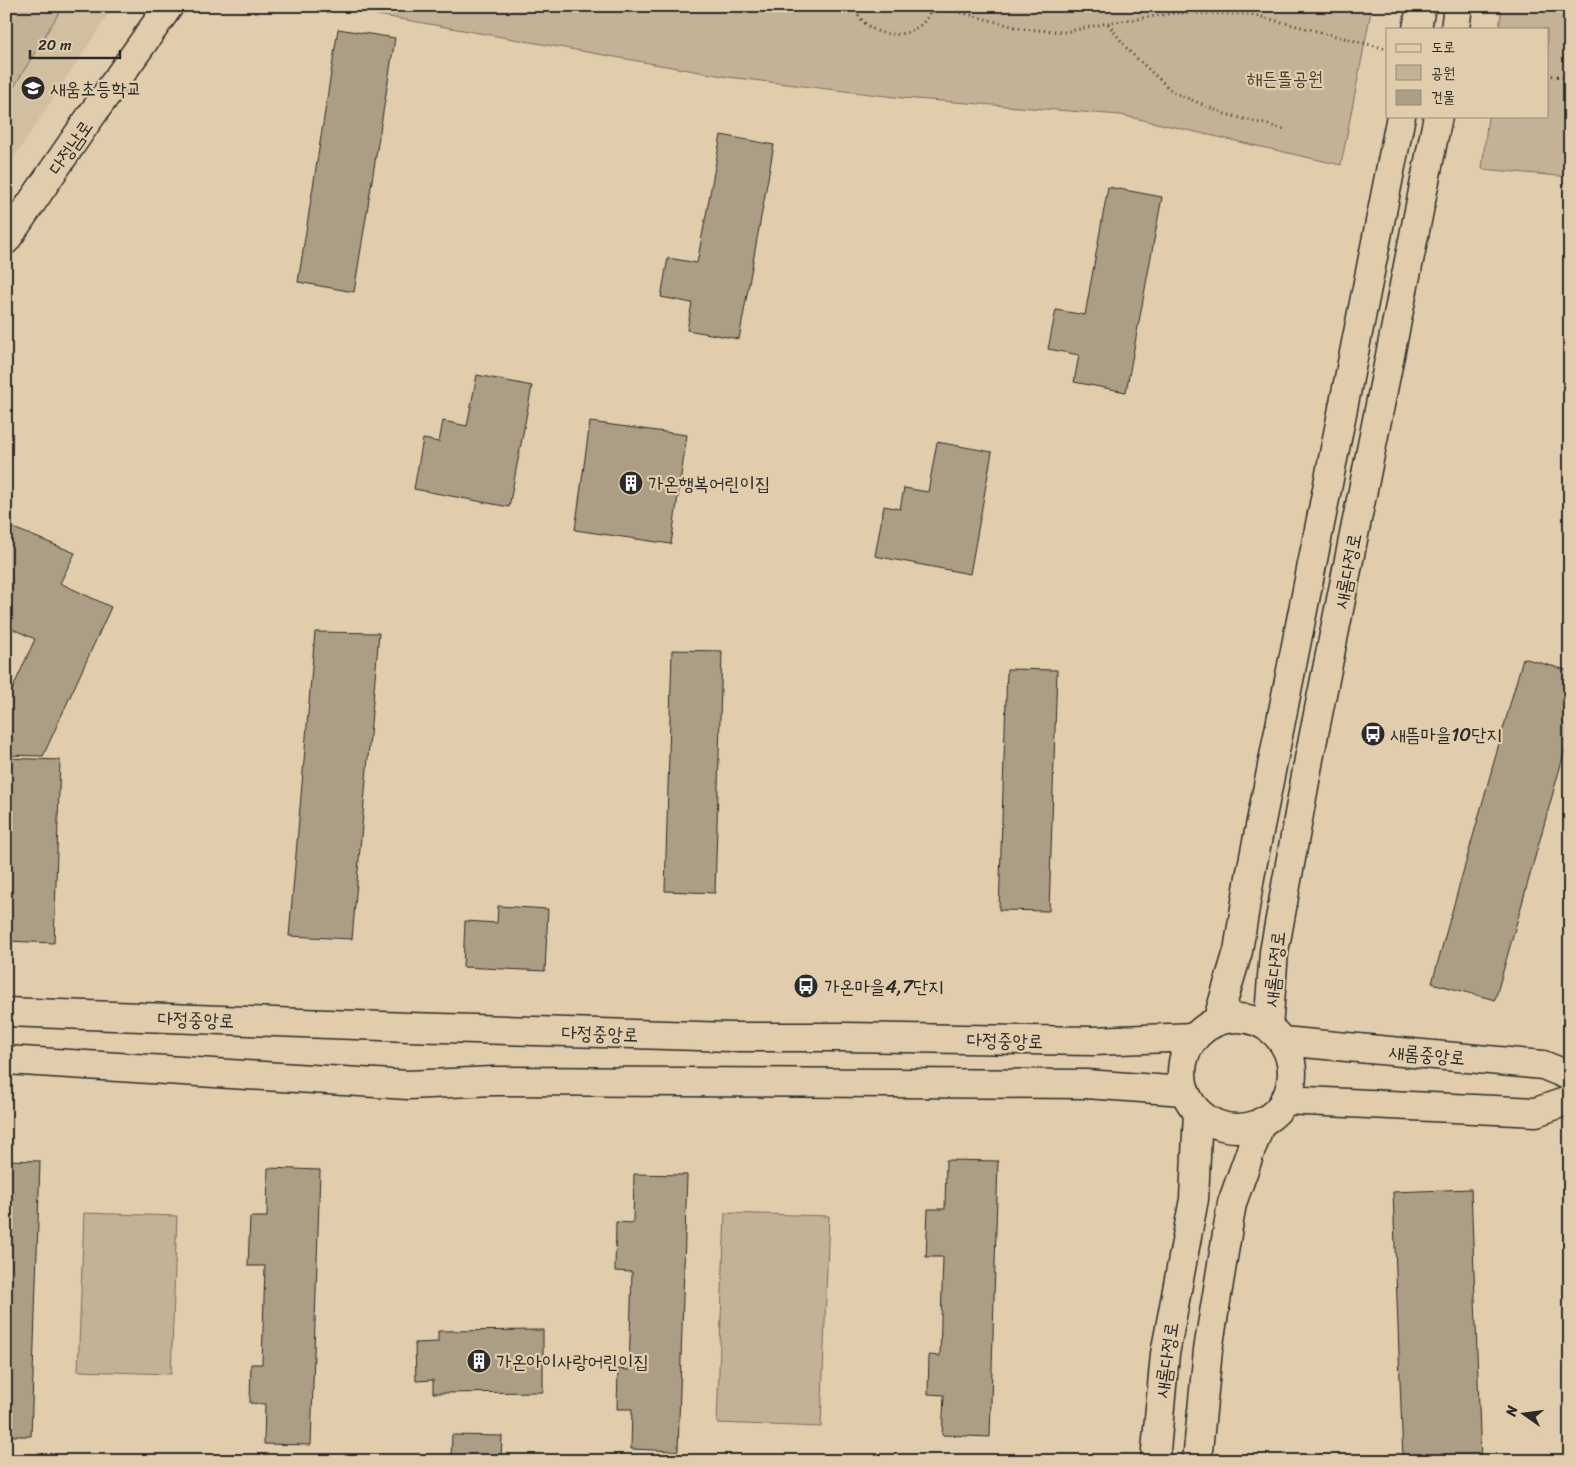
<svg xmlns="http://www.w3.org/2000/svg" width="1576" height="1467" viewBox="0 0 1576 1467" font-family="Sriracha,'Poor Story',sans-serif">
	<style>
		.built { fill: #d1bfa0 }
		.green { fill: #c3b296; stroke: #776e60 }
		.building { fill: #ac9e85; stroke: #2b2b2b }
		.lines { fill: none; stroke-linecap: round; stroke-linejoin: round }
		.secondary-casing { stroke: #2b2b2b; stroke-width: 31 }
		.path { stroke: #2b2b2b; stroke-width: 3; stroke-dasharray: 1 4; stroke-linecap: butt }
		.secondary { stroke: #e1cdab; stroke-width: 28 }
		.labels { text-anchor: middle; stroke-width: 4.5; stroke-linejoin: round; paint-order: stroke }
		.park-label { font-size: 19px; fill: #423f3b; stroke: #e1cdab }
		.poi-label { font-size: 19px; fill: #2b2b2b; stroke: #e1cdab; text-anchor: start }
		.street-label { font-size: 19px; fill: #2b2b2b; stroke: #e1cdab }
	</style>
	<rect width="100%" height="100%" fill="#e1cdab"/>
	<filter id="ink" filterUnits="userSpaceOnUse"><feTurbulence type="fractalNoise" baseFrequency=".02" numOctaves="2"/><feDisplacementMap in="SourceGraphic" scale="10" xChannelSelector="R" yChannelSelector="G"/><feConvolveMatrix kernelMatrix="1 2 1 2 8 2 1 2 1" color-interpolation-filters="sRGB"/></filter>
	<g filter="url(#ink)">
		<path class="built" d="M6 6H114L6 170Z"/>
		<path class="green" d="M6 6H63L6 100Z
			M327 6H1372L1341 165 1121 115 903 98 728 77Z
			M1502 6H1570V177L1482 169 1488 116H1547V29H1499Z
			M84 1213 177 1216 171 1374 78 1371Z
			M725 1213 829 1216 821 1427 717 1423Z"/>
		<path class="building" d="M338 29 395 38 354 292 298 282Z
			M721 135 774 145 739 339 687 330 692 303 661 297 668 258 697 263Z
			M1108 187 1162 197 1126 392 1074 382 1079 355 1048 349 1056 310 1085 315Z
			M1570 287V329L1565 328Z
			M477 375 532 386 509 507 414 489 423 439 439 442 443 421 467 426Z
			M590 422 687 435 671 544 575 530Z
			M937 442 992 452 970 574 875 556 884 506 900 509 904 488 928 492Z
			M6 525 75 553 60 583 111 607 43 756 6 755V703L35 639 6 626Z
			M315 632 379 633 352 939 289 936Z
			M672 650 722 651 715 893 665 891Z
			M1523 658 1570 671V732L1495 1000 1432 983Z
			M1007 669 1057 670 1049 911 999 910Z
			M6 758 60 760 54 943 6 941Z
			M498 906 548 909 545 971 463 967 465 921 497 923Z
			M6 1160 40 1161 31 1436H6Z
			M946 1160 998 1161 990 1437 942 1435 944 1395 928 1394 929 1355 940 1356 943 1257H926L928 1209H945Z
			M268 1168 320 1170 311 1445 264 1444 265 1404 250 1403 251 1364H262L265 1266H248L250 1217H267Z
			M634 1174 687 1175 678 1451 631 1449 632 1409H617L618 1369 629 1370 632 1272 615 1271 616 1222 633 1223Z
			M1471 1189 1481 1461H1403L1393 1192Z
			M543 1330V1392L433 1393V1380L416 1381 415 1343 438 1342V1331Z
			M452 1435 502 1436 501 1461H451Z"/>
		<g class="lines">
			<defs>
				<path id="secondary" d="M1417 29 1421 6
					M1455 29 1458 6
					M6 240 86 123 169 6
					M6 1012 409 1027 731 1037H845L1093 1041 1195 1037
					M1182 1073a55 55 0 1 1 110 0a55 55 0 1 1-110 0Z
					M1217 1022 1238 951 1250 877 1401 116
					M1268 1028 1274 952 1309 759 1438 116
					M1282 1041 1543 1065 1570 1076
					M6 1060 408 1085 493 1081 1086 1084 1184 1091
					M1284 1100 1536 1112 1570 1100
					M1155 1461 1165 1354 1194 1199 1198 1112
					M1197 1461 1208 1350 1232 1203 1261 1122"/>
			</defs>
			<use href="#secondary" class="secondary-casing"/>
			<path class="path" d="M854 6C862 32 894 42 916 28 925 23 929 15 933 6
				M937 6 1023 29 1065 32 1108 23 1176 13 1250 14 1387 49
				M1108 24 1129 51 1173 92 1225 114 1284 129
				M1547 75 1570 78"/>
			<use href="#secondary" class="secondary"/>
		</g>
	</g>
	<defs>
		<symbol id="school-disc" viewBox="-11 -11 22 22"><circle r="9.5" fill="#2b2b2b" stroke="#e1cdab"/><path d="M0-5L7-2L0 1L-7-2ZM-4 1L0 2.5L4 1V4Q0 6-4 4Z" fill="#fff"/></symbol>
		<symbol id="building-disc" viewBox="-11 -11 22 22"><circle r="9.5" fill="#2b2b2b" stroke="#e1cdab"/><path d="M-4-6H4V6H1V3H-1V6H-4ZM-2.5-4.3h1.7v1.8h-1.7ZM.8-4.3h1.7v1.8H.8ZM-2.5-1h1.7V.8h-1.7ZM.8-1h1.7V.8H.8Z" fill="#fff"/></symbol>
		<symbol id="bus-disc" viewBox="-11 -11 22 22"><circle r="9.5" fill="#2b2b2b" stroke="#e1cdab"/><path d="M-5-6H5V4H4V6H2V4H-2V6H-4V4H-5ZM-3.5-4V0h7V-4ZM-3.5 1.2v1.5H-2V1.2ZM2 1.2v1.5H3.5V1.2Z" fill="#fff"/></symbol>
	</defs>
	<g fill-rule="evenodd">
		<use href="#school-disc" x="19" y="74" width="28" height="28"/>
		<use href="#building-disc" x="617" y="469" width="28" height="28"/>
		<use href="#bus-disc" x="1359" y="720" width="28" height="28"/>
		<use href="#bus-disc" x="792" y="972" width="28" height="28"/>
		<use href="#building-disc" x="465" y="1347" width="28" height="28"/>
	</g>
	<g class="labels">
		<g class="park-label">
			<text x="1285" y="85">해든뜰공원</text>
		</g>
		<g class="poi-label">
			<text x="50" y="95">새움초등학교</text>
			<text x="648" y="490">가온행복어린이집</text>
			<text x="1390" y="741">새뜸마을10단지</text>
			<text x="824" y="993">가온마을4,7단지</text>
			<text x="496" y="1368">가온아이사랑어린이집</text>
		</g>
		<g class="street-label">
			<text transform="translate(70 147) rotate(-55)" y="7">다정남로</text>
			<text transform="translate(1347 571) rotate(-79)" y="7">새롬다정로</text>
			<text transform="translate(1274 969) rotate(-84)" y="7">새롬다정로</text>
			<text transform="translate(196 1019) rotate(2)" y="7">다정중앙로</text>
			<text transform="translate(600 1033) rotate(2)" y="7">다정중앙로</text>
			<text transform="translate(1005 1040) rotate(1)" y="7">다정중앙로</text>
			<text transform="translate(1427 1054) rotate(5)" y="7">새롬중앙로</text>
			<text transform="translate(1166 1360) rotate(-82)" y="7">새롬다정로</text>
		</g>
	</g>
	<rect width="1576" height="1467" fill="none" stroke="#e1cdab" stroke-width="25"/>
	<rect x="12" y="12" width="1551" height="1442" fill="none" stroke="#2b2b2b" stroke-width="2" filter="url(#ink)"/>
	<rect x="1386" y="28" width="162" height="90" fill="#e1cdab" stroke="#988c78"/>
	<rect x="1396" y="44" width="25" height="8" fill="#e1cdab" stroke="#988c78"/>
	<text x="1431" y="52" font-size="15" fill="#2b2b2b">도로</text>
	<rect x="1396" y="65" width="25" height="15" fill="#c3b296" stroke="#988c78"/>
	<text x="1431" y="78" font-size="15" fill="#2b2b2b">공원</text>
	<rect x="1396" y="90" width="25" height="15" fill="#ac9e85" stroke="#988c78"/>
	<text x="1431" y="102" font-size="15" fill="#2b2b2b">건물</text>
	<g transform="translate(1524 1414) rotate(284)" stroke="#e1cdab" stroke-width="4" paint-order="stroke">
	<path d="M0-4L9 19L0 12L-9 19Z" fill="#2b2b2b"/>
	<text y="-8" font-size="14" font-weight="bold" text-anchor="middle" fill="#2b2b2b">N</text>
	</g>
	<path d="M30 50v8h90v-8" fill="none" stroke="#2b2b2b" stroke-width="2.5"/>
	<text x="38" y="50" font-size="15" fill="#2b2b2b" stroke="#e1cdab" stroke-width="4" paint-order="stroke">20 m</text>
</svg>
